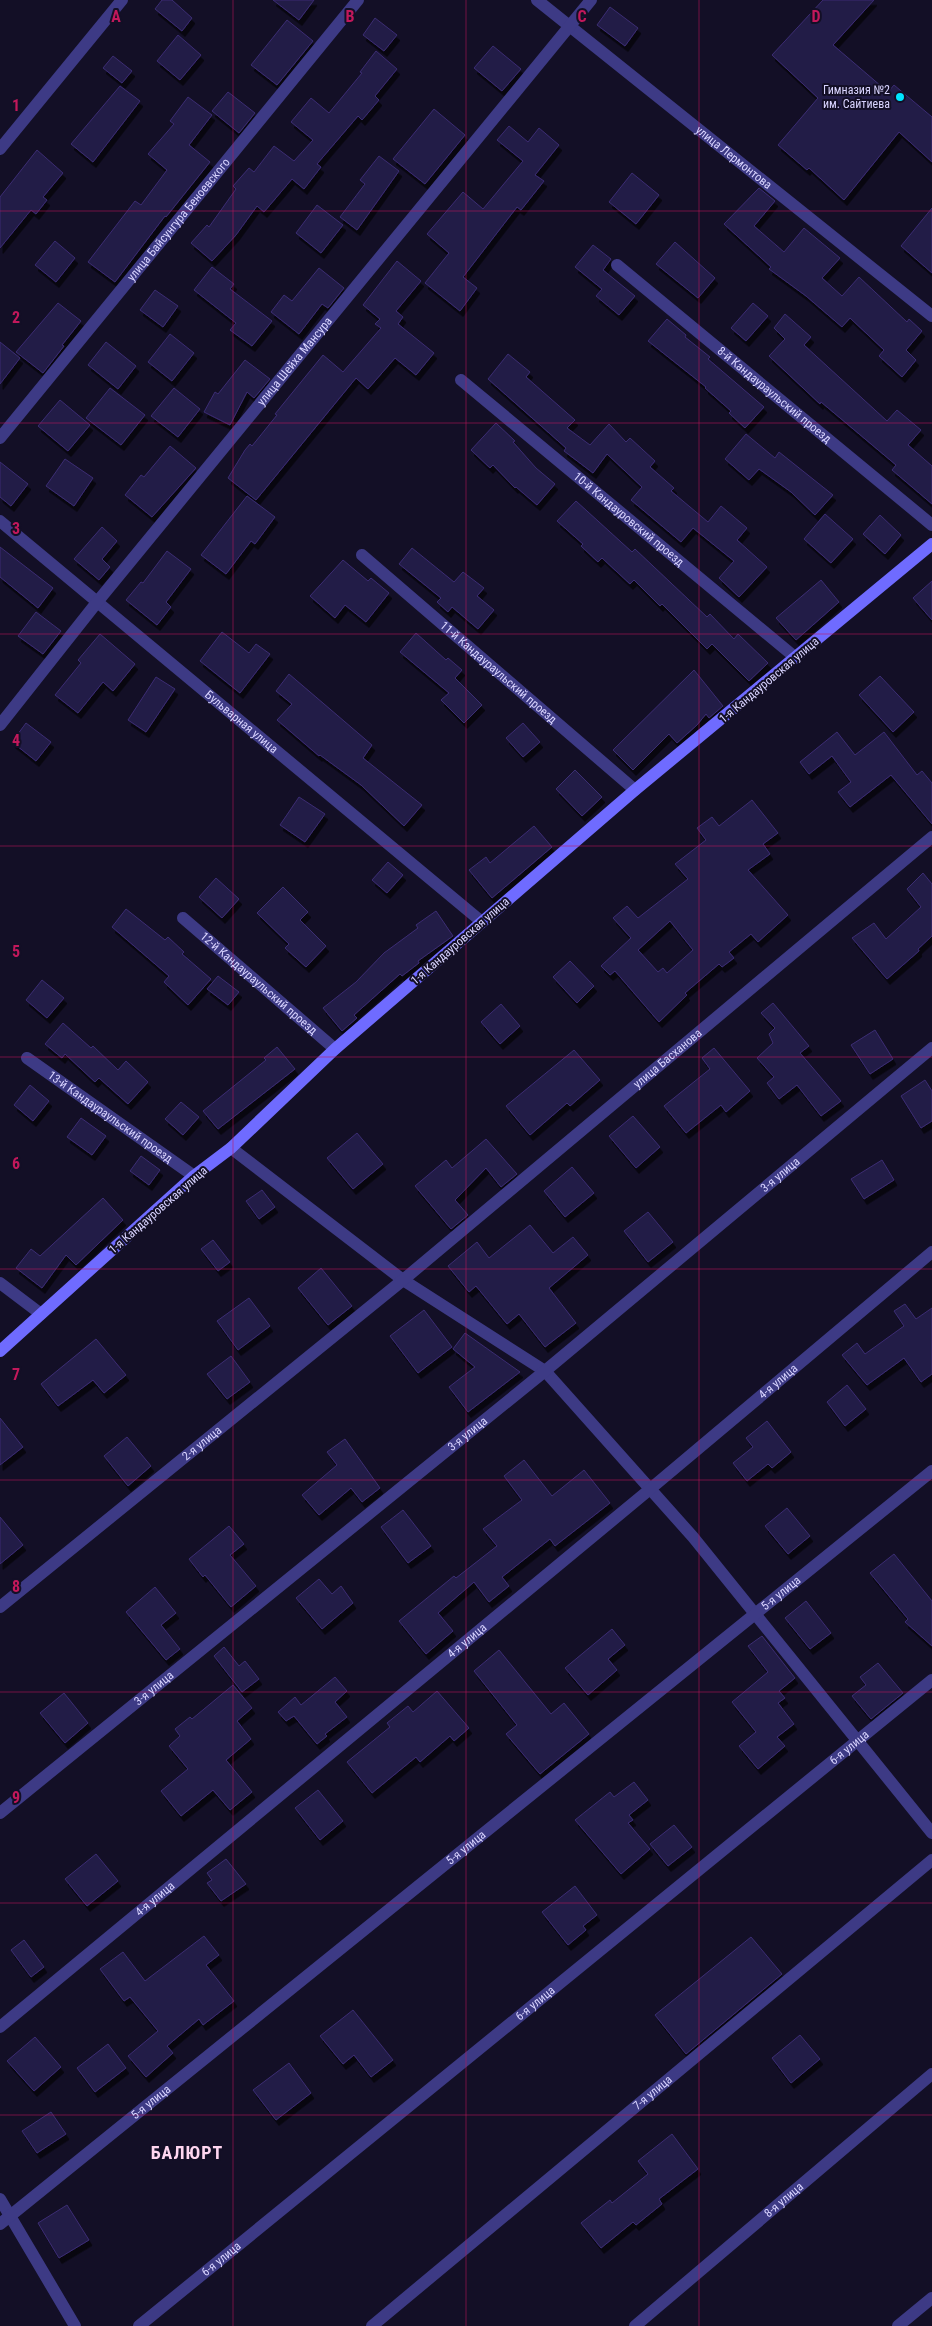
<svg xmlns="http://www.w3.org/2000/svg" width="932" height="2326" viewBox="0 0 932 2326" font-family="'Roboto Condensed',sans-serif">
	<style>
		.building { fill: #241b47; stroke: #3b2d73; fill-rule: evenodd; filter: url(#shadow) }
		.lines { fill: none; stroke-linecap: round; stroke-linejoin: round }
		.street { stroke: #3d3a85; stroke-width: 12 }
		.secondary { stroke: #6f6bff; stroke-width: 12 }
		.grid { fill: none; stroke: #c2185b; stroke-width: 1; stroke-opacity: 0.55 }
		.poi-dot { fill: #00e5ff; stroke: #130f26; stroke-width: 2 }
		.labels { text-anchor: middle; stroke-width: 4; stroke-linejoin: round; paint-order: stroke }
		.poi-label { font-size: 12px; fill: #d9d4ff; stroke: #130f26; text-anchor: end }
		.street-label { font-size: 12px; fill: #d9d4ff; stroke: #130f26 }
		.district-label { font-size: 18px; font-weight: bold; letter-spacing: 1px; fill: #ffd6f0; stroke: #130f26 }
		.grid-label { font-size: 16px; text-anchor: middle; font-weight: bold; fill: #c2185b; stroke: #130f26; stroke-width: 4; stroke-linejoin: round; paint-order: stroke }
	</style>
	<defs>
		<filter id="shadow"><feDropShadow dx="3" dy="5.5" stdDeviation="0" flood-color="#0009"/></filter>
	</defs>
	<rect width="100%" height="100%" fill="#130f26"/>
	<path class="building" d="M162 0H172L192 18 182 31 155 9Z
		M273 0H314L299 20Z
		M823 0H874L833 45 888 92 894 85 932 117V162L899 132 844 200 809 168 807 170 778 145 818 98 772 55Z
		M610 7 638 28 625 46 597 25Z
		M375 18 397 35 384 51 363 35Z
		M287 20 313 41 277 85 251 65Z
		M178 35 201 55 180 80 157 61Z
		M493 46 521 69 502 91 474 68Z
		M376 51 397 69 375 96 379 100 362 120 358 116 317 164 321 167 304 189 292 179 264 212 257 206 236 235 212 261 191 243 207 225 209 227 236 189 233 186 249 168 254 172 274 146 294 161 313 140 291 122 311 98 329 113 362 73 360 72Z
		M113 56 132 71 122 83 103 68Z
		M120 86 140 101 93 162 71 144Z
		M228 92 255 113 239 133 212 111Z
		M188 97 212 115 189 145 210 162 166 217 165 216 115 282 88 262 135 201 141 205 167 170 148 154 174 124 170 121Z
		M434 109 465 135 425 184 393 159Z
		M509 126 528 142 539 128 559 145 535 175 544 181 521 210 517 207 463 277 477 288 460 311 425 283 449 253 427 234 463 192 483 209 523 161 497 140Z
		M37 150 63 173 43 197 47 200 36 214 31 210 0 248V197Z
		M379 156 399 171 357 230 340 217 365 184 360 180Z
		M632 173 659 195 636 224 609 202Z
		M759 188 775 201 754 226 784 252 804 228 840 258 822 278 842 296 859 277 907 322 909 319 922 331 906 350 916 360 902 377 879 356 884 350 850 318 842 327 806 296 769 269 771 267 724 224Z
		M317 205 343 225 321 253 296 233Z
		M932 208V273L901 246Z
		M55 241 75 258 56 282 35 265Z
		M675 242 715 278 698 298 656 264Z
		M593 245 611 259 603 270 635 296 619 315 596 296 602 289 575 267Z
		M397 261 421 281 396 311 403 317 398 324 434 353 416 375 395 358 368 389 356 378 256 500 228 478 245 450 250 444 252 446 277 415 275 414 323 355 343 372 381 328 375 324 380 319 363 305Z
		M212 267 234 284 230 289 272 321 252 346 230 330 236 323 194 290Z
		M319 268 344 288 328 308 322 304 299 334 271 312 284 295 292 301Z
		M155 290 178 306 163 327 140 310Z
		M58 303 81 321 62 345 64 346 43 373 16 352Z
		M753 303 768 316 746 341 731 328Z
		M785 314 811 337 804 345 887 421 897 410 921 430 908 445 932 466V504L892 470 896 465 821 402 820 404 769 356 785 339 774 328Z
		M667 319 686 335 685 337 710 357 708 359 764 407 745 428 729 413 731 411 705 388 706 387 648 341Z
		M170 334 194 353 172 381 148 362Z
		M0 342 20 358 0 384Z
		M106 342 136 366 118 389 88 365Z
		M508 354 530 372 526 377 575 420 567 428 590 445 609 424 626 442 630 438 655 461 650 467 674 488 671 491 708 522 721 506 747 528 737 540 767 567 739 597 719 578 734 561 693 528 681 542 631 500 642 487 607 454 593 473 564 451 566 448 488 379Z
		M245 360 270 379 254 398 247 392 230 425 204 412 215 392 218 394Z
		M110 388 145 415 121 445 86 418Z
		M174 388 200 409 178 437 151 416Z
		M60 400 90 425 68 451 38 426Z
		M496 423 515 441 513 442 536 468 555 484 537 505 516 487 515 488 493 465 490 468 471 450Z
		M746 434 775 458 779 452 833 495 815 515 791 492 759 469 749 480 725 459Z
		M170 446 196 468 152 517 125 495 141 475 144 477Z
		M65 459 93 478 74 506 46 486Z
		M0 462 28 484 11 506 0 497Z
		M247 496 275 517 255 544 251 541 226 574 201 555Z
		M576 501 632 552 635 549 707 617 710 614 734 639 738 634 768 663 749 681 712 644 707 649 662 604 660 606 634 580 630 584 602 558 598 562 581 546 583 544 557 521Z
		M825 514 853 539 831 563 804 539Z
		M880 515 901 535 885 554 863 534Z
		M102 527 117 541 102 559 110 567 99 580 74 559Z
		M0 547 53 588 38 608 0 577Z
		M412 548 454 582 463 572 484 588 477 596 494 610 478 629 452 607 448 612 437 602 441 598 399 564Z
		M167 551 191 569 166 602 171 607 157 625 126 600 141 582 143 583Z
		M343 560 368 581 371 578 389 593 366 622 345 605 335 618 310 596Z
		M821 580 839 602 796 640 776 618Z
		M932 581V620L913 598Z
		M36 612 61 631 43 654 18 636Z
		M222 632 249 653 256 644 270 654 240 693 200 661Z
		M416 633 446 660 448 658 462 670 455 678 482 705 464 723 441 700 449 693 400 652Z
		M100 634 135 664 113 691 103 682 78 713 55 695 81 663 78 660Z
		M694 670 723 706 709 718 706 714 697 725 677 743 669 734 633 770 613 750Z
		M289 674 372 745 363 758 422 805 404 826 361 785 320 755 319 756 277 720 292 704 276 691Z
		M880 676 914 712 893 732 859 695Z
		M156 677 175 689 146 732 128 720Z
		M26 723 51 742 36 761 12 742Z
		M523 723 540 742 523 757 506 738Z
		M837 732 855 755 884 732 917 775 922 771 932 783V824L891 775 850 807 838 792 851 782 832 756 809 774 800 762Z
		M575 770 602 797 582 816 556 789Z
		M299 797 325 814 305 842 280 825Z
		M752 800 778 833 763 844 770 854 748 870 788 915 758 942 751 934 729 952 734 958 722 967 719 964 685 993 687 995 659 1022 615 971 610 975 601 966 631 938 613 918 627 906 638 918 688 879 675 864 706 840 697 828 712 817 719 826ZM670 921 693 950 667 973 663 968 658 972 638 950Z
		M534 826 552 847 492 898 469 870 486 857 490 863Z
		M388 862 403 875 387 893 372 880Z
		M923 873 932 884V936L918 949 919 951 887 979 852 938 874 923 886 939 921 907 907 889Z
		M216 878 239 899 222 918 199 897Z
		M283 887 308 912 300 920 326 946 306 967 285 948 289 944 257 913Z
		M126 909 165 940 168 937 184 952 182 954 211 979 188 1005 164 982 169 976 112 927Z
		M436 911 453 936 418 961 419 963 402 976 400 974 354 1015 357 1018 342 1031 323 1008 356 982 384 953 418 928 416 925Z
		M570 961 594 986 577 1003 553 977Z
		M218 976 239 992 228 1005 207 989Z
		M42 980 64 998 47 1018 26 1000Z
		M773 1003 809 1046 800 1053 841 1101 821 1116 797 1085 779 1099 767 1083 774 1077 757 1058 773 1043 769 1034 775 1028 761 1013Z
		M501 1004 520 1026 500 1044 481 1022Z
		M63 1023 91 1048 93 1046 118 1070 126 1061 148 1082 128 1104 99 1078 95 1082 65 1054 62 1058 45 1044Z
		M875 1030 893 1059 870 1074 851 1045Z
		M277 1047 295 1069 218 1129 203 1111 266 1060 264 1058Z
		M714 1048 750 1091 726 1112 721 1105 686 1133 664 1106 710 1069 702 1058Z
		M574 1050 600 1080 570 1106 567 1103 530 1135 506 1106Z
		M925 1080 932 1091V1121L921 1128 901 1096Z
		M30 1085 49 1101 33 1121 14 1105Z
		M181 1102 199 1117 183 1135 165 1119Z
		M633 1116 660 1147 636 1168 609 1136Z
		M81 1118 106 1136 92 1155 67 1137Z
		M357 1133 383 1164 353 1189 327 1158Z
		M486 1139 517 1174 501 1187 486 1168 455 1200 468 1215 451 1229 415 1186 446 1160 452 1168Z
		M141 1156 160 1170 149 1185 130 1171Z
		M882 1160 894 1180 864 1199 851 1179Z
		M572 1167 594 1193 565 1217 544 1191Z
		M262 1190 275 1207 259 1219 246 1201Z
		M103 1198 123 1220 76 1265 66 1255 42 1288 16 1268 31 1249 40 1256Z
		M648 1212 673 1242 648 1262 624 1231Z
		M530 1225 553 1253 573 1237 588 1255 549 1288 576 1323 545 1347 519 1314 507 1324 476 1286 469 1292 448 1266 477 1242 489 1258Z
		M213 1240 230 1262 218 1271 201 1249Z
		M321 1268 352 1306 328 1325 298 1288Z
		M249 1298 270 1326 238 1350 217 1321Z
		M905 1304 916 1319 932 1308V1374L921 1382 904 1358 867 1385 842 1355 857 1343 865 1354 904 1326 894 1311Z
		M424 1310 452 1347 418 1373 390 1336Z
		M465 1333 520 1372 468 1412 449 1387 475 1367 453 1349Z
		M96 1339 126 1375 104 1393 93 1380 58 1406 41 1384Z
		M231 1356 250 1382 227 1399 207 1374Z
		M847 1385 866 1409 845 1426 827 1402Z
		M0 1418 23 1447 0 1465Z
		M767 1421 791 1452 772 1468 768 1464 747 1481 733 1463 753 1447 746 1438Z
		M127 1437 151 1466 128 1486 104 1456Z
		M345 1439 380 1488 362 1502 351 1488 319 1515 302 1495 337 1465 327 1452Z
		M524 1460 552 1496 584 1470 610 1503 555 1546 550 1539 502 1577 509 1586 489 1602 474 1582 438 1613 453 1631 426 1654 399 1621 454 1576 456 1578 497 1546 483 1529 522 1500 504 1476Z
		M787 1508 810 1536 788 1554 765 1526Z
		M403 1510 431 1546 408 1563 381 1527Z
		M0 1517 23 1545 0 1564Z
		M229 1526 244 1544 230 1555 256 1586 231 1607 205 1575 203 1577 189 1559Z
		M894 1554 932 1601V1646L905 1622 908 1619 870 1573Z
		M319 1579 332 1594 341 1586 353 1603 322 1629 296 1598Z
		M155 1587 176 1613 161 1625 180 1649 166 1660 126 1612Z
		M806 1601 831 1633 810 1649 785 1618Z
		M612 1629 625 1645 608 1659 617 1670 588 1695 565 1668Z
		M762 1636 795 1678 779 1691 785 1698 778 1703 794 1724 777 1737 785 1746 758 1769 739 1746 756 1732 732 1702 768 1672 748 1646Z
		M224 1647 239 1666 245 1661 259 1679 242 1692 214 1656Z
		M499 1650 551 1714 564 1703 589 1734 540 1774 506 1734 517 1725 474 1671Z
		M878 1663 903 1693 871 1719 852 1696 866 1685 860 1677Z
		M335 1677 347 1691 335 1702 347 1717 325 1734 327 1736 317 1744 294 1716 286 1721 278 1712 295 1697 301 1705Z
		M233 1685 252 1708 237 1721 251 1739 226 1760 252 1792 230 1810 213 1790 181 1816 161 1791 188 1769 169 1746 180 1736 175 1729 190 1717 192 1719Z
		M437 1691 469 1728 454 1741 450 1736 420 1762 416 1757 372 1793 347 1762 390 1727 387 1723 408 1706 413 1712Z
		M64 1693 88 1723 65 1743 40 1713Z
		M634 1782 648 1800 629 1815 633 1820 628 1823 650 1849 621 1874 575 1820 610 1792 614 1797Z
		M318 1790 343 1821 320 1840 295 1808Z
		M674 1825 692 1847 668 1866 650 1844Z
		M96 1854 118 1881 87 1906 65 1879Z
		M226 1859 246 1884 221 1901 207 1883 212 1880 207 1873Z
		M575 1886 597 1915 583 1926 586 1930 568 1945 542 1912Z
		M204 1936 219 1955 206 1965 234 2001 203 2025 199 2019 167 2046 173 2053 146 2077 128 2056 158 2031 130 1997 124 2001 100 1969 123 1952 145 1981Z
		M751 1937 782 1974 686 2054 655 2015Z
		M24 1940 44 1967 31 1977 11 1950Z
		M353 2010 393 2060 371 2077 354 2055 343 2064 320 2036Z
		M800 2035 820 2059 791 2083 772 2058Z
		M35 2037 61 2067 34 2091 7 2061Z
		M108 2044 126 2068 95 2092 77 2068Z
		M289 2063 311 2093 276 2120 253 2090Z
		M51 2112 66 2134 37 2153 22 2131Z
		M672 2134 698 2169 659 2199 662 2204 636 2225 633 2222 601 2248 581 2223 610 2200 612 2203 648 2174 638 2161Z
		M67 2205 89 2240 59 2258 38 2223Z"/>
	<g class="lines">
		<g class="street">
			<path id="s1" d="M537 0 932 316"/>
			<path d="M0 149 122 0"/>
			<path id="s2" d="M617 265 932 525"/>
			<path id="s3" d="M461 380 796 658"/>
			<path id="s4" d="M0 438 358 0"/>
			<path id="s5" d="M0 521 482 922"/>
			<path id="s6" d="M362 555 635 790"/>
			<path id="s7" d="M0 725 98 601 591 0"/>
			<path id="s8" d="M183 918 335 1049"/>
			<path id="s9" d="M27 1058 194 1176"/>
			<path d="M231 1148 403 1280 545 1371 693 1537 932 1833"/>
			<path d="M0 1283 41 1314"/>
			<path id="s10" d="M0 1607 403 1280 932 837"/>
			<path id="s11" d="M0 1813 545 1371 932 1048"/>
			<path id="s12" d="M0 2027 649 1490 932 1252"/>
			<path d="M0 2199 75 2326"/>
			<path id="s13" d="M0 2224 932 1471"/>
			<path id="s14" d="M139 2326 932 1680"/>
			<path id="s15" d="M372 2326 932 1860"/>
			<path id="s16" d="M635 2326 932 2074"/>
			<path d="M898 2326 932 2298"/>
		</g>
		<path class="secondary" d="M0 1351 194 1176 231 1148 335 1049 635 790 932 544"/>
	</g>
	<path class="grid" d="M233 0V2326M466 0V2326M699 0V2326M0 211H932M0 423H932M0 634H932M0 846H932M0 1057H932M0 1269H932M0 1480H932M0 1692H932M0 1903H932M0 2115H932"/>
	<circle class="poi-dot" cx="900" cy="97" r="5"/>
	<g class="labels">
		<g class="poi-label">
			<text x="890" y="94">Гимназия №2<tspan x="890" dy="14">им. Сайтиева</tspan></text>
		</g>
		<g class="street-label">
			<text dy="4" stroke="none"><textPath href="#s1" startOffset="252">улица Лермонтова</textPath></text>
			<text dy="4" stroke="none"><textPath href="#s4" startOffset="282">улица Байсунгура Беноевского</textPath></text>
			<text dy="4" stroke="none"><textPath href="#s7" startOffset="468">улица Шейха Мансура</textPath></text>
			<text dy="4" stroke="none"><textPath href="#s2" startOffset="204">8-й Кандаураульский проезд</textPath></text>
			<text dy="4" stroke="none"><textPath href="#s3" startOffset="218">10-й Кандауровский проезд</textPath></text>
			<text dy="4" stroke="none"><textPath href="#s6" startOffset="180">11-й Кандаураульский проезд</textPath></text>
			<text transform="translate(769 680) rotate(-40)" y="4">1-я Кандауровская улица</text>
			<text dy="4" stroke="none"><textPath href="#s5" startOffset="314">Бульварная улица</textPath></text>
			<text transform="translate(460 941) rotate(-41)" y="4">1-я Кандауровская улица</text>
			<text dy="4" stroke="none"><textPath href="#s8" startOffset="100">12-й Кандаураульский проезд</textPath></text>
			<text dy="4" stroke="none"><textPath href="#s10" startOffset="864">улица Басханова</textPath></text>
			<text dy="4" stroke="none"><textPath href="#s9" startOffset="102">13-й Кандаураульский проезд</textPath></text>
			<text dy="4" stroke="none"><textPath href="#s11" startOffset="1008">3-я улица</textPath></text>
			<text transform="translate(158 1210) rotate(-41)" y="4">1-я Кандауровская улица</text>
			<text dy="4" stroke="none"><textPath href="#s12" startOffset="1011">4-я улица</textPath></text>
			<text dy="4" stroke="none"><textPath href="#s11" startOffset="602">3-я улица</textPath></text>
			<text dy="4" stroke="none"><textPath href="#s10" startOffset="260">2-я улица</textPath></text>
			<text dy="4" stroke="none"><textPath href="#s13" startOffset="1004">5-я улица</textPath></text>
			<text dy="4" stroke="none"><textPath href="#s12" startOffset="606">4-я улица</textPath></text>
			<text dy="4" stroke="none"><textPath href="#s11" startOffset="198">3-я улица</textPath></text>
			<text dy="4" stroke="none"><textPath href="#s14" startOffset="916">6-я улица</textPath></text>
			<text dy="4" stroke="none"><textPath href="#s13" startOffset="599">5-я улица</textPath></text>
			<text dy="4" stroke="none"><textPath href="#s12" startOffset="201">4-я улица</textPath></text>
			<text dy="4" stroke="none"><textPath href="#s14" startOffset="511">6-я улица</textPath></text>
			<text dy="4" stroke="none"><textPath href="#s15" startOffset="365">7-я улица</textPath></text>
			<text dy="4" stroke="none"><textPath href="#s13" startOffset="194">5-я улица</textPath></text>
			<text dy="4" stroke="none"><textPath href="#s16" startOffset="195">8-я улица</textPath></text>
			<text dy="4" stroke="none"><textPath href="#s14" startOffset="106">6-я улица</textPath></text>
		</g>
		<g class="district-label">
			<text x="187" y="2159">БАЛЮРТ</text>
		</g>
	</g>
	<g class="grid-label">
		<text x="116" y="22">A</text>
		<text x="350" y="22">B</text>
		<text x="582" y="22">C</text>
		<text x="816" y="22">D</text>
		<text x="16" y="111">1</text>
		<text x="16" y="323">2</text>
		<text x="16" y="534">3</text>
		<text x="16" y="746">4</text>
		<text x="16" y="957">5</text>
		<text x="16" y="1169">6</text>
		<text x="16" y="1380">7</text>
		<text x="16" y="1592">8</text>
		<text x="16" y="1803">9</text>
	</g>
</svg>
